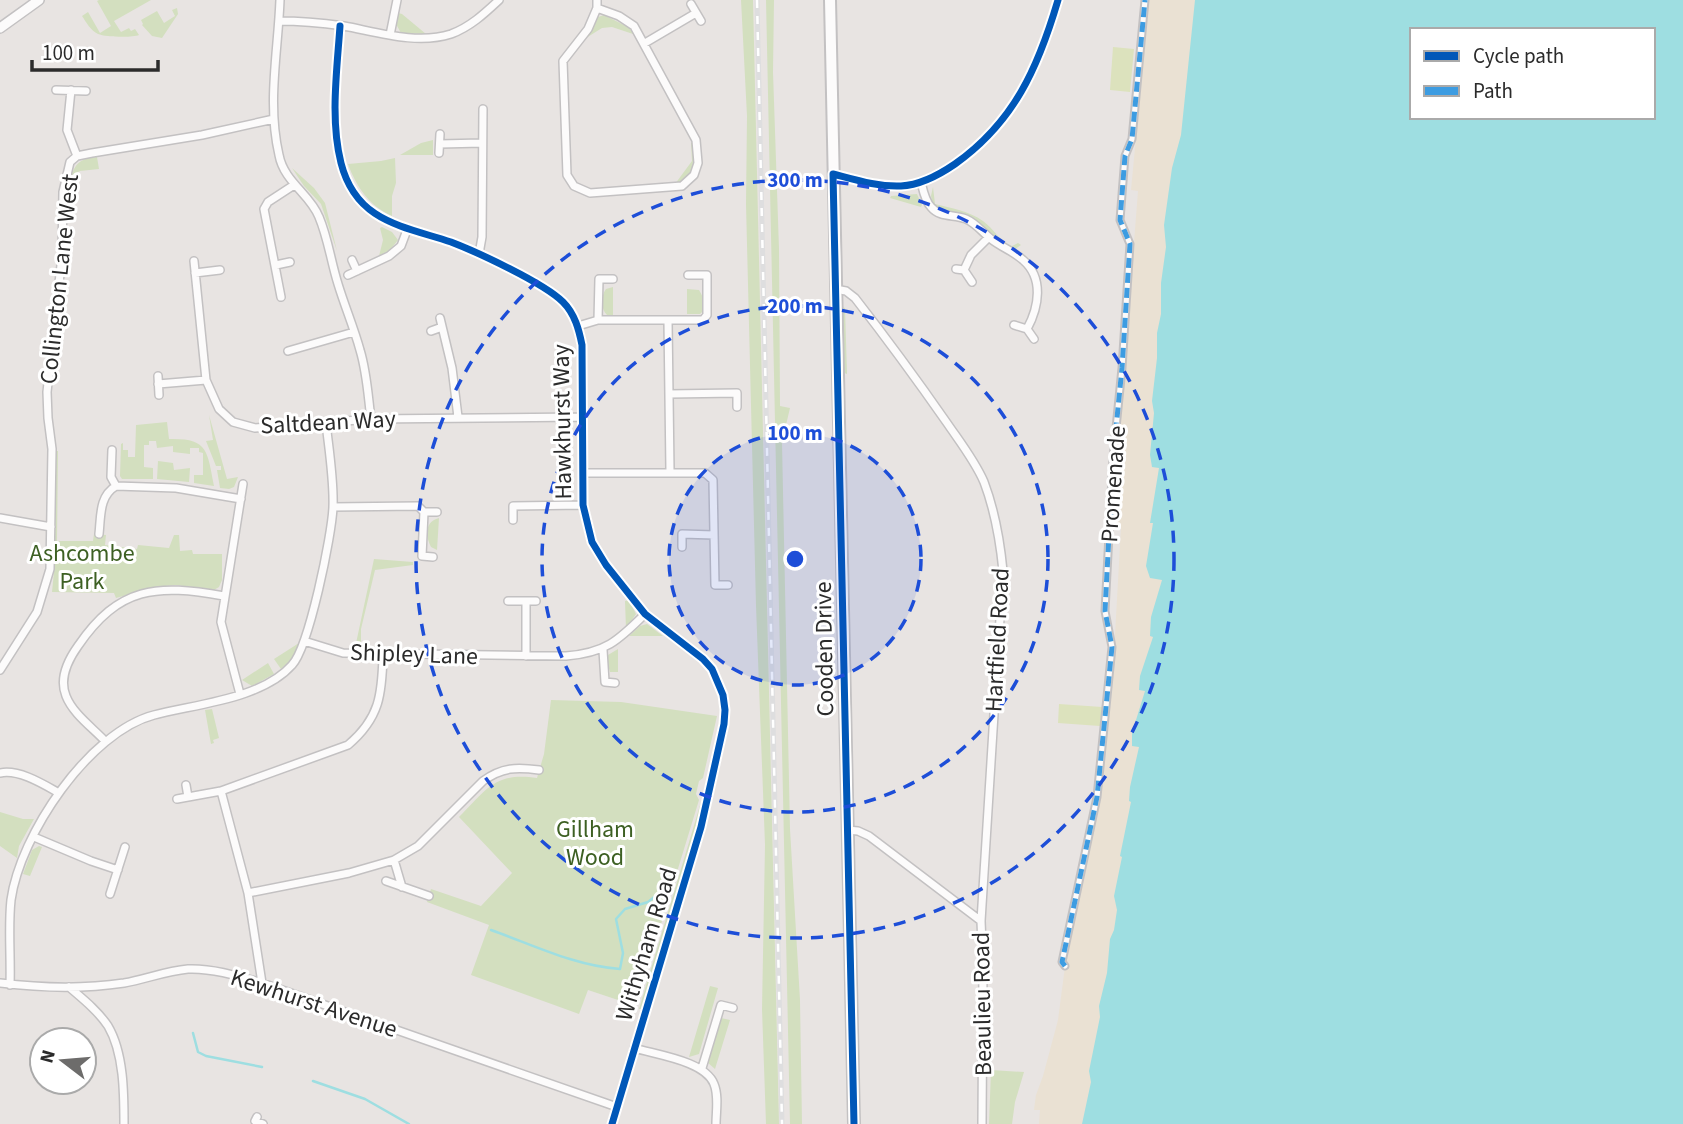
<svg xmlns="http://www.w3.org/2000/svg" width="1683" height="1124" viewBox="0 0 1683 1124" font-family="'Source Sans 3',sans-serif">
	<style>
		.green { fill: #d3dfbf }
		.sand { fill: #eae1d3 }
		.pitch { fill: #dce2bd }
		.water { fill: #9edee1; fill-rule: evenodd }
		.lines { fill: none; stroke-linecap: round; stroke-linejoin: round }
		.stream { stroke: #9edee1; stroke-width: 2.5 }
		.pedestrian-casing { stroke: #c3c1c2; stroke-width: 9 }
		.minor-casing { stroke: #c3c1c2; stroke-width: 10 }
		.tertiary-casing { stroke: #c3c1c2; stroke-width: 12 }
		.secondary-casing { stroke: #c3c1c2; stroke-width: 14 }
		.pedestrian { stroke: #fcfbfb; stroke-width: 5 }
		.minor { stroke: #fcfbfb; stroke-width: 7 }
		.tertiary { stroke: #fcfbfb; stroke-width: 9 }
		.secondary { stroke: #fcfbfb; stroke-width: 10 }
		.rail-casing { stroke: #dededf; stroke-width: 5 }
		.rail { stroke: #fff; stroke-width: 2.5; stroke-dasharray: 8; stroke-linecap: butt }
		.quiet { stroke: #3d9ce1; stroke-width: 5; stroke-dasharray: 10 5; stroke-linecap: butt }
		.cycleway-casing { stroke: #fff; stroke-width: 11 }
		.cycleway { stroke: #0057b8; stroke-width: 7 }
		.ring { fill: none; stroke: #1d4ed8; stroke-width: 3.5; stroke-dasharray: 12 9 }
		.labels { text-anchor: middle; stroke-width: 6; stroke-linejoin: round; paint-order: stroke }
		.street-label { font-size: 24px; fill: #2b2b2b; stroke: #fff }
		.park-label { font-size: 24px; fill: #3d6023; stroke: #fff }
		.centre { fill: #1d4ed8; stroke: #fff; stroke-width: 3.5 }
		.ring-label { font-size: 21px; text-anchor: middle; font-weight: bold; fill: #1d4ed8; stroke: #fff; stroke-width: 6; stroke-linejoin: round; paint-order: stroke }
	</style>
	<rect width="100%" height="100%" fill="#e8e4e2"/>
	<path class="green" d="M99 0H151L114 21 121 32 129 28 131 31 135 29 139 35C132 38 105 37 98 34 91 31 86 22 82 16L88 12 100 33 111 26 97 1Z
		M741 0H753L779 1124H766L762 1009 765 845 756 606 746 204 747 116Z
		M766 0H774L773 72 779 249 780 406 790 408 782 442 790 829 800 1000 802 1124H790Z
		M177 8 178 14 162 38 152 36 142 25 143 24 141 20 157 11 164 23 175 16 172 10Z
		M398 13 402 14 426 34 401 33 396 24Z
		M604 15 628 27 636 35 612 27 602 28 586 38 598 17Z
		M433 140V155H400L421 143Z
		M691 143H693C694 161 695 180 675 184L692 161Z
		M97 157 99 169 80 171 71 176C77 161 81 159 97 157Z
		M395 158 396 183 392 196V216C369 206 356 186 348 164L381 161Z
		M292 168 314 188 325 203 337 251 321 204 304 186Z
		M933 187 935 204C951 208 969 211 983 221 994 229 999 241 1012 246L1018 243 1021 245 1014 250 995 239 976 221 939 210 933 205 931 196Z
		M917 194 922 205 921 207 890 198 891 196Z
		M382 227 392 232 398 240 390 250 379 256 383 240 380 228Z
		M613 287V315H607C600 308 601 296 606 289Z
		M687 289 699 290C704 298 708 308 700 314H687Z
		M842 307 845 308 847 374 844 373Z
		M209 415 227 479 238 477 234 487 229 489 220 488 217 470H221V466H216L206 441 213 440Z
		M167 422 169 439C208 438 207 450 214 486L194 483V475H203V453L199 452V448H190V454L173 452V446L157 448 156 441H149V445H144V467L153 468V479H122L120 476 121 444 123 443V450H128V457H135L136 425Z
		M56 451H58L57 541H93L94 534 106 535 105 545 137 549 138 545 169 548 174 535H179L180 551 192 550 193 554H222V580L219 587 214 590 176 585 155 587 116 598 114 593 52 592 57 541H55Z
		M158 461 173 463 174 470 190 468 189 482 157 479Z
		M439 518 437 550 431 547C425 536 425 521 439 518Z
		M374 559 413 562V565L375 570 361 629V647L355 648Z
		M629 600 636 614 626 629 625 601Z
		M647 624 663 636H629L640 626Z
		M299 643 294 657 281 669 274 659Z
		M618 649V672H610L607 661 608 655Z
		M268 663 274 674 252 686 242 680Z
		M551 700 621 702 717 716 703 778 699 781 696 794 699 800 636 1006 626 1003 627 998 623 997 621 1001 588 990 579 1014 471 975 489 925 427 902 431 889 481 906 512 873 459 817C487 789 495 772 537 778L544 754Z
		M212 709 219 738 213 740 214 743 211 744 205 710Z
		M701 802 696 830 642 1009H639Z
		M0 812 23 819H34L19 846 17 858 0 846Z
		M39 846 42 847 30 876 23 874 32 850Z
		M710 986 718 988 699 1054 689 1057Z
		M721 1018 730 1020 715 1069 707 1062Z
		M991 1070 1024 1072 1015 1102 1012 1124H989Z"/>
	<path class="sand" d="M1149 0H1348L1261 1124H1039L1040 1110H1034L1036 1095 1043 1076 1058 1020 1066 959 1100 799 1112 689 1121 527 1112 526 1138 191 1131 190Z"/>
	<path class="pitch" d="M1113 47 1134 49 1130 92 1110 90Z
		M1059 704 1102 707 1100 726 1058 723Z"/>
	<path class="water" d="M1195 0H1683V1124H1082L1091 1082 1089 1071 1100 1017 1099 1006 1107 973 1110 939 1114 930 1117 910 1114 896 1122 857 1120 856 1131 802 1129 801 1130 787 1139 747 1132 746V733L1145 691 1139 690 1140 676 1153 637 1150 636 1151 617 1162 580 1150 578 1146 566 1153 523H1150L1159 468 1152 467 1150 455 1154 413 1152 401 1157 358V333L1161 314V283L1166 247 1164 225 1172 168 1181 135ZM1412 30H1653V117H1412Z"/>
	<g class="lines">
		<path class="stream" d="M491 930C533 945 575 966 620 969L623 953 616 919 625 909 648 902 672 883
			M193 1033 198 1052 206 1056 262 1067
			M313 1081 365 1099 409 1124"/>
		<defs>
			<path id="pedestrian" d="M1065 966 1062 962 1097 797 1112 647 1105 611 1113 458 1122 368 1130 244 1120 220 1125 156 1132 139 1145 0"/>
			<path id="minor" d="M280 0C278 52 267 103 279 155 284 182 310 194 319 217 328 238 331 262 338 284 345 307 354 328 360 350 367 373 368 396 371 419
				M691 4 701 21
				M597 8 619 16 634 26 696 140 698 163 694 175 682 186 590 193 574 186 567 175 563 61 588 29 597 8V0
				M279 21C301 21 322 23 344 26 377 32 417 45 451 34 470 27 484 14 499 0
				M340 26C337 70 330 120 341 163 356 222 403 226 451 242 477 252 544 283 563 302 575 314 579 330 582 345L583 505 592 542 606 565 645 614 703 659 712 669 723 695 725 710 724 724 701 827 612 1124
				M390 35 397 0
				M645 43 696 13
				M56 90 86 91
				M71 90 67 130 77 156
				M440 144 482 143
				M439 153 440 134
				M833 174C856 180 878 187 901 186 921 185 939 175 955 164 1014 122 1038 68 1058 0
				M921 182C923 190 925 201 931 207 940 218 954 214 966 219 977 224 982 232 991 239 1001 247 1013 251 1023 260 1044 278 1039 307 1027 329
				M479 254 482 237 483 109
				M352 260 357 271
				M194 261 206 380 219 409 233 422 255 428 371 419 583 417
				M276 265 290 262
				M956 269 964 270 972 282
				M964 270 971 255 988 238
				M195 273 220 270
				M348 275 389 256 401 246 407 230
				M835 289 846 291 855 298C887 339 917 380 947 423 960 442 975 461 984 482 995 511 1000 540 1003 571L981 921 983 968 982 1124
				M281 297 264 209 268 202 294 185
				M440 318 452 368 458 417
				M598 320 599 279H613
				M668 321 670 471
				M1014 325 1027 329 1034 339
				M578 326 598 320H703L707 315V275H688
				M431 331 442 327
				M288 351 354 332
				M158 376 159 395
				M158 384 206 380
				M669 394 737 393V407
				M583 473H705L713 480 715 585H728
				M116 486 176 488 241 499
				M333 507 418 506 424 512 422 556 433 557
				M424 512H437
				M0 518 51 527
				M513 520V506L583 505
				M99 534C101 516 99 496 116 486L111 477 112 450
				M682 547V534L714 535
				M508 601H536
				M526 601V656
				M304 641 343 653 566 656C605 653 618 641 645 614
				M603 650 605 682 615 683
				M0 670 37 612 50 569 52 449 48 418 47 392 62 256 63 192 70 162 77 156 92 153 202 135 274 119
				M240 694 221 622 243 484
				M105 741C93 728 73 714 66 696 59 679 68 660 78 646 119 586 157 584 224 596
				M0 773C19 769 43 784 59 793
				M186 785 188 797
				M221 791 248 893 262 983
				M177 799 221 791 348 745C380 718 382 694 383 655
				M847 830 858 831 869 836 981 921
				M34 837 91 861 118 870
				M394 860 402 887
				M386 881 429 896
				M248 893 349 873 394 860 418 846 483 781C502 767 517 767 539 770
				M110 894 125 847
				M0 983C41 988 84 989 124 983 146 979 166 971 188 969 212 968 238 976 262 983L617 1107
				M10 985C11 957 8 927 11 900 20 835 89 732 154 715 196 704 262 699 292 665 309 647 332 535 333 507 334 480 329 450 326 423
				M69 987C83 999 98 1011 108 1026 124 1053 124 1094 124 1124
				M634 1048C657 1055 705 1061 714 1084 719 1096 716 1112 716 1124
				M702 1068 721 1005 733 1008
				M257 1117 255 1121 263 1124"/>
			<path id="tertiary" d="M0 28 39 0"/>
			<path id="secondary" d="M830 0 854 1124"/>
		</defs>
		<use href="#pedestrian" class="pedestrian-casing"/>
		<use href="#minor" class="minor-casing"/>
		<use href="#tertiary" class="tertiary-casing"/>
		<use href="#secondary" class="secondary-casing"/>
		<use href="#pedestrian" class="pedestrian"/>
		<use href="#minor" class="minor"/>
		<use href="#tertiary" class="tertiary"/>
		<use href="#secondary" class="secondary"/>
		<defs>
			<path id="rail" d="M757 0 782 1124"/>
		</defs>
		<use href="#rail" class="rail-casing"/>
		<use href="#rail" class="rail"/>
		<path class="quiet" d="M1065 966 1062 962 1097 797 1112 647 1105 611 1113 458 1122 368 1130 244 1120 220 1125 156 1132 139 1145 0"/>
		<defs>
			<path id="cycleway" d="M340 26C337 70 330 120 341 163 356 222 403 226 451 242 477 252 544 283 563 302 575 314 579 330 582 345L583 505 592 542 606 565 645 614 703 659 712 669 723 695 725 710 724 724 701 827 612 1124
				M854 1124 833 174C856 180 878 187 901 186 921 185 939 175 955 164 1014 122 1038 68 1058 0"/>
		</defs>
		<use href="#cycleway" class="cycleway-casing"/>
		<use href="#cycleway" class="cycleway"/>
	</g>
	<circle cx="795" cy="559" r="126" fill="#1d4ed8" fill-opacity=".12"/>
	<g class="ring">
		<circle cx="795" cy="559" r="126"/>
		<circle cx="795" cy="559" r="253"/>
		<circle cx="795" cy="559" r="379"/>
	</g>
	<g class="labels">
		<g class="street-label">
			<text transform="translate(59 279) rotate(-84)" y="8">Collington Lane West</text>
			<text transform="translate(328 422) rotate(-3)" y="8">Saltdean Way</text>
			<text transform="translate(562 422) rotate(-91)" y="8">Hawkhurst Way</text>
			<text transform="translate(1113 484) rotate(-86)" y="8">Promenade</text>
			<text transform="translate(997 640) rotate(-87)" y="8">Hartfield Road</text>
			<text transform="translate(824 649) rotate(-91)" y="8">Cooden Drive</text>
			<text transform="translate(414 654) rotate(2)" y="8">Shipley Lane</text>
			<text transform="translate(646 944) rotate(-73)" y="8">Withyham Road</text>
			<text transform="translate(314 1003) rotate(18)" y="8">Kewhurst Avenue</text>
			<text transform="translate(982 1004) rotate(-91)" y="8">Beaulieu Road</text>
		</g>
		<g class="park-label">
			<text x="82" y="561">Ashcombe<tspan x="82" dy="28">Park</tspan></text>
			<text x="595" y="837">Gillham<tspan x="595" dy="28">Wood</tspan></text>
		</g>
	</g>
	<circle cx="795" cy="559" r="10" class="centre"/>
	<g class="ring-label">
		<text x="795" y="187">300 m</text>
		<text x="795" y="313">200 m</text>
		<text x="795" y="440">100 m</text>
	</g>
	<rect x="1410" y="28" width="245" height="91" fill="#ffffff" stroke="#aaaaaa" stroke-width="2"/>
	<rect x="1424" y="51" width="35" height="10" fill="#0057b8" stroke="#aaaaaa" stroke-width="2"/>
	<text x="1473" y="63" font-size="21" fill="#2b2b2b">Cycle path</text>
	<rect x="1424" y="86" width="35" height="10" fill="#3d9ce1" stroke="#aaaaaa" stroke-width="2"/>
	<text x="1473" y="98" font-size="21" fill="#2b2b2b">Path</text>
	<g transform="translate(63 1061) rotate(286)"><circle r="33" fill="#ffffff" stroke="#aaaaaa" stroke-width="2"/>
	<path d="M0-5L12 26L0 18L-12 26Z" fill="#6d6c6b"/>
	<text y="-10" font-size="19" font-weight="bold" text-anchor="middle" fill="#2b2b2b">N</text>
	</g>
	<path d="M32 60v10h126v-10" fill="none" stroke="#2b2b2b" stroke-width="3.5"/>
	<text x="42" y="60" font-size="21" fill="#2b2b2b" stroke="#ffffff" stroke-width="5" paint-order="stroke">100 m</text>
</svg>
